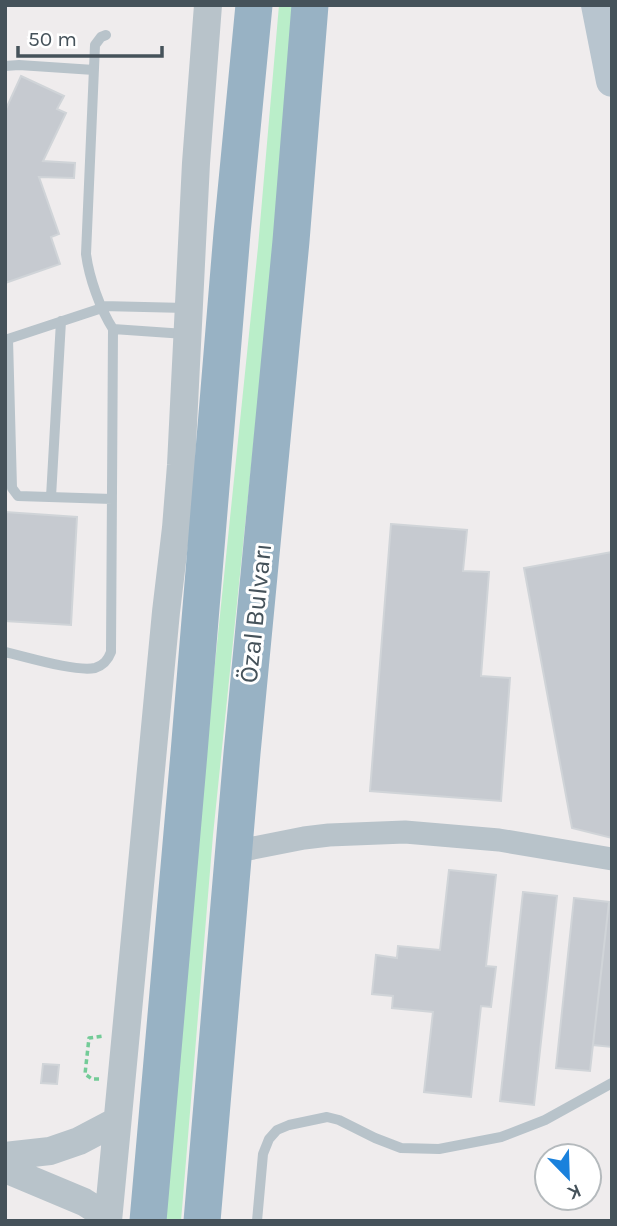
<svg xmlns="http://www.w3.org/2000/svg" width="617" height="1226" viewBox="0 0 617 1226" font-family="Karla,sans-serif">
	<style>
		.green { fill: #baeec9 }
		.building { fill: #c6cad0; stroke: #d0d4d8; stroke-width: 2 }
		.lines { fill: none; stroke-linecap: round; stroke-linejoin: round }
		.path { stroke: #73cb97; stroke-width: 3.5; stroke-dasharray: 5 3.5; stroke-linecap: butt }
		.service { stroke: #b8c3ca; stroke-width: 10 }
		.minor { stroke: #b8c3ca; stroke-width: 23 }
		.tertiary { stroke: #b8c3ca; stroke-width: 28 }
		.secondary { stroke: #b8c5cf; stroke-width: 32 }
		.trunk { stroke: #98b2c4; stroke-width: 37 }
		.labels { text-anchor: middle; stroke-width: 6; stroke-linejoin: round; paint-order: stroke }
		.street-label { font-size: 26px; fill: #45525a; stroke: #fff }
	</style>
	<rect width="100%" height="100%" fill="#efeced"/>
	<path class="green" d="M279 5H295L273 256 213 835 181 1221H164L198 828 258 247Z"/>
	<path class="building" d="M21 76 64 96 57 109 66 113 43 161 75 163 74 178 39 177 59 234 51 237 60 264 5 283V111Z
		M5 512 77 517 71 625 5 621Z
		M391 524 467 530 463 571 489 572 481 676 510 678 501 801 370 791Z
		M612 552V838L572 828 524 568Z
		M449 870 496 875 486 966 496 967 491 1007 481 1006 471 1097 424 1092 433 1012 392 1008 393 996 372 994 376 955 397 958 398 946 440 950Z
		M523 892 557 896 534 1105 500 1101Z
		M574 898 609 902 590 1071 556 1068Z
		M609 902H612V1047L593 1045Z
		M43 1064 59 1065 57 1084 41 1083Z"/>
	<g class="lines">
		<path class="path" d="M99 1079H92L85 1074 89 1038 103 1036"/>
		<path class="service" d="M106 35 101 37 95 45 86 254C89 277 100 309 113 329L185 334
			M5 66 19 65 94 70
			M102 306 186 308
			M8 339 12 488 18 496 112 499
			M5 340 102 308
			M51 497 61 321
			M5 652C27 657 75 672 95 668 104 665 108 660 111 652L113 329
			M257 1221 263 1154 269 1139 277 1130 289 1125 327 1117 339 1120 375 1138 401 1148 439 1149 501 1137 545 1120 612 1083"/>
		<path class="minor" d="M233 852 304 838 329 835 405 832 499 840 612 859"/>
		<path class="tertiary" d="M5 1156 50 1151 79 1141 117 1121
			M5 1169 84 1202 108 1217
			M108 1221 166 612 176 528 181 465 196 163 208 5"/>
		<path class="secondary" d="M597 5 612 81"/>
		<path class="trunk" d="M148 1221 189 753 232 233 254 5
			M202 1221 242 753 291 241 310 5"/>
	</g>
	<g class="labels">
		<g class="street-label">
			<text transform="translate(255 613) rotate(-84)" y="9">Özal Bulvarı</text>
		</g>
	</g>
	<rect width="617" height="1226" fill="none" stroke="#45525a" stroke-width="14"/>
	<g transform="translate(568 1177) rotate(157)"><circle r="33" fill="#ffffff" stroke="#b5babd" stroke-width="2"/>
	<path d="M0-5L12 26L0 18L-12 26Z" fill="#1a81dc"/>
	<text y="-10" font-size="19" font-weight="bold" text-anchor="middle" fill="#45525a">K</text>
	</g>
	<path d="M18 46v10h144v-10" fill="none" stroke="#45525a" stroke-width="3.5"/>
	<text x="28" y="46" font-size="21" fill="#45525a" stroke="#ffffff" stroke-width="5" paint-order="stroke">50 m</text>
</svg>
